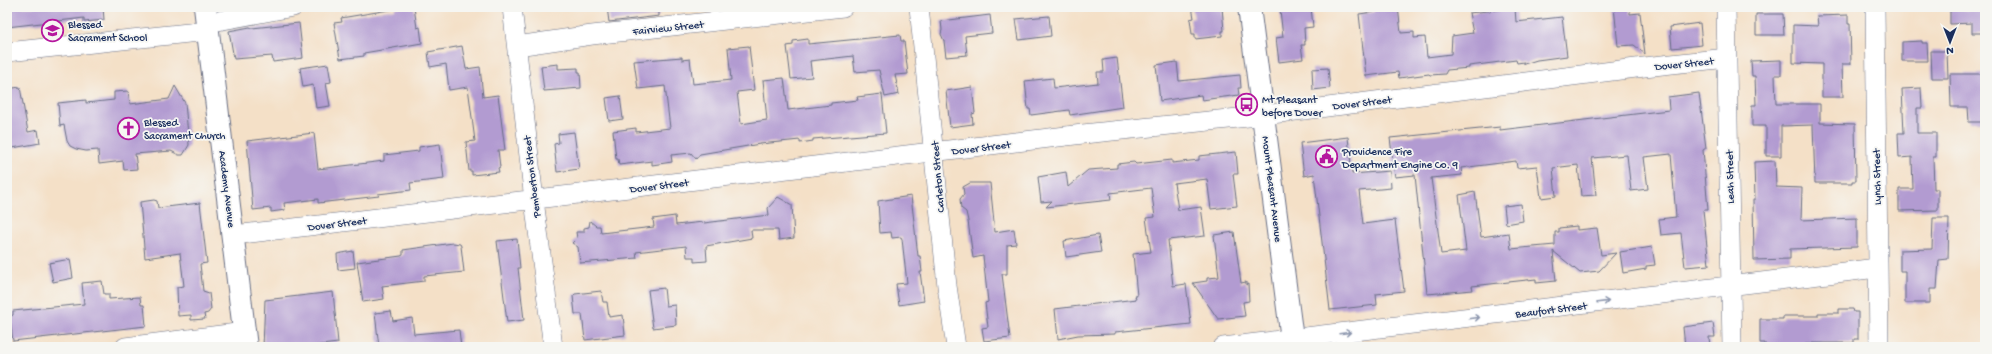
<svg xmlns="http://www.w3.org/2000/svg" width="1992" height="354" viewBox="0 0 1992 354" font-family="'Gochi Hand',sans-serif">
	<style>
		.building { fill: #b29bd1 }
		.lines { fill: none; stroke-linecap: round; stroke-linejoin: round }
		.street-casing { stroke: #676d83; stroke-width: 20 }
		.secondary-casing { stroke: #676d83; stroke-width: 24 }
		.street { stroke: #fff; stroke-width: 19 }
		.secondary { stroke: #fff; stroke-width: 22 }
		.oneway { stroke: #8d97ae }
		.labels { text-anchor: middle; stroke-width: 3.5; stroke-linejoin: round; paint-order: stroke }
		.poi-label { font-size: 11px; fill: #1b2f5e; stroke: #f6f6f2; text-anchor: start }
		.street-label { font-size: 11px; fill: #1b2f5e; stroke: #f6f6f2 }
	</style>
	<rect width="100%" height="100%" fill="#f6f6f2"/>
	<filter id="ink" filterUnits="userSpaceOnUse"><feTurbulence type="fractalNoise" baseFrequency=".025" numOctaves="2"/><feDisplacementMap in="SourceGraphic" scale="8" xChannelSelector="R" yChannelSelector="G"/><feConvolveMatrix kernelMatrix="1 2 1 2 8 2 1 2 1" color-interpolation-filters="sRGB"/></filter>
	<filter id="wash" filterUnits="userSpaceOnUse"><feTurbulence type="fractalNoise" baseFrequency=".012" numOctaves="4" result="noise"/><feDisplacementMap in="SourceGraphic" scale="16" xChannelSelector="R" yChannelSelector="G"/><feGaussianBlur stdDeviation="0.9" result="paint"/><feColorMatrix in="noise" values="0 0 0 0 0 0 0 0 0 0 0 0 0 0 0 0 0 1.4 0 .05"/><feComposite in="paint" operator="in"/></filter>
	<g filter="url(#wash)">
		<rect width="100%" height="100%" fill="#f4e0c7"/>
		<g id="blocks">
			<path class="building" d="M7 7H103L104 20 84 22V18L7 27Z
				M395 7H414L417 28 420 27 422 43 364 53V56L340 59 334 23 342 22 341 18 395 9Z
				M607 7H659V16L609 22Z
				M1192 7H1222L1224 31H1222V36L1195 39V34H1192L1190 19 1194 18Z
				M1311 7 1313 27 1304 28 1305 45H1301L1303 59 1279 62 1276 38 1283 37 1280 10Z
				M1374 7H1398L1401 33 1414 32V38L1425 37 1427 57 1451 54 1452 36 1473 33 1469 13 1515 8 1516 22 1562 17 1567 56 1537 60 1524 64V62L1517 63 1516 60 1469 66V68L1447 70 1445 74 1430 75 1429 74 1399 78 1398 72 1366 76 1359 14 1374 12Z
				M1614 7H1630V14L1640 13 1645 54 1634 45 1618 46Z
				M1963 8V10H1985V33H1972V23L1950 24V9Z
				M1756 14H1783L1784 35H1756Z
				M990 15 992 33 965 36 967 55 946 57 944 41 941 34 942 30 941 21Z
				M1848 15V24H1850L1851 64H1842L1843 97H1822V64L1793 63V25L1818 26 1817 16Z
				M1049 16 1051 36 1019 40 1016 19Z
				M299 23 303 58 273 62 272 56 234 59 229 31 250 27 252 28Z
				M1700 23 1702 45 1672 48 1670 27Z
				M900 35 901 41H904L908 74 895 75 899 94 885 97 879 70 855 72 853 56 810 61 812 77 791 79 787 46 793 45V41L808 39V44Z
				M1922 41V43H1927L1928 61H1902V42Z
				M462 46 466 69 480 67 483 97 498 95 505 150H498L500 167 498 168 499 172 472 175V171H469L466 142 475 141 468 87 449 90 446 64 430 67 428 52Z
				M749 46 754 90 737 92 741 124 767 120 763 80 784 78 788 110 831 105V103L858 100 857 97 882 94 886 133 813 139V141L800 143V140L760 144 700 154 696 159 691 153 671 155 672 162 652 165V161L619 165 618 159H616L613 131 636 128V132L670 128 665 86 638 89 634 61 682 57V60L690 59 693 84 731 80 728 48Z
				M1931 51H1947L1948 78H1932Z
				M1117 58 1123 107 1070 115 1069 110 1031 115 1030 109H1028L1025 81 1053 78 1054 88 1098 83 1097 72H1104L1103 60Z
				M1781 60V75H1775L1776 104H1820V123L1855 124 1856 181H1852V183H1815L1813 125 1781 126V156H1766V126H1752V105H1756L1755 76H1752L1751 61Z
				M1177 62 1179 81 1240 75 1241 88H1238L1239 95 1202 100 1201 95 1160 101 1156 65Z
				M328 64 331 82 326 83 330 106 316 108 313 85 303 87 300 68Z
				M558 64V69L578 68V72H580L581 88 544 91 541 66Z
				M1328 68 1330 88 1313 90 1312 69Z
				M1950 74H1985V122H1969L1968 107H1951Z
				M175 86 185 103 189 145 183 155H179L171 151 135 154 137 169 124 170 123 161 99 164 98 150 86 151 76 149 70 146 67 141 64 125 60 126 58 103 86 100V103L114 100V92L128 91 130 104 169 99Z
				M20 87 28 132 38 130 40 143 7 149V89Z
				M972 87 975 113 972 114 973 124 950 127 946 91Z
				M1921 88 1922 108H1917V133H1936V157H1933L1934 189H1938V210L1899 211V189H1913L1912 157 1899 158 1898 133H1904L1902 89Z
				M1699 93 1706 148 1703 150 1708 210H1703L1709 265 1685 267 1681 233 1661 235 1659 219 1676 217 1671 154 1644 157 1648 189 1631 191 1627 155 1592 158 1596 195 1581 196 1578 165 1553 168 1556 196 1541 198 1537 166 1517 168 1516 161 1461 168 1462 175 1431 178 1441 254 1466 251 1459 195 1475 192 1481 237 1509 233 1511 249 1555 245V232H1559V228L1577 226V230L1597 228 1601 255 1616 253 1599 271 1580 273 1553 251 1556 281 1536 283V279L1472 286 1473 290 1427 294 1415 175 1395 177 1390 138 1500 127V130L1669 110 1668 97Z
				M620 96 623 119 609 121 606 98Z
				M574 132 579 169 557 172 554 144 559 143 558 134Z
				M314 133 318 169 384 161V155L419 151V147L440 144 444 179 410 183 411 190 378 194 379 196 318 203V199L284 203 285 210 271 212V208L253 210 247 141Z
				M1348 137 1352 174 1390 171 1391 188 1359 191 1363 224 1395 220 1404 291 1376 294 1377 305 1330 310 1314 174 1304 176 1300 143Z
				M1236 152 1238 174H1233L1237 206 1211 209 1207 179 1174 183 1178 210 1201 207 1205 236 1168 240 1173 286 1186 284 1191 324 1115 332V334L1078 335 1058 339 1055 309 1136 299 1135 296H1137L1133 254 1151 252 1146 218 1155 217 1151 188 1110 193 1111 200 1046 207 1052 201 1041 202 1038 177 1066 172 1068 187 1088 170 1117 168V164L1134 162 1136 164 1172 160V163L1199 160V156Z
				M1775 161 1776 187 1802 188 1801 220 1857 218V247L1790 249V259L1754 260 1753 199H1755L1754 162Z
				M970 183H990L995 232 1014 229 1016 244 1007 245V274H1002L1010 338 984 341 982 328 988 327 985 303 988 302 983 256 973 258 968 221 966 212 961 208 960 199 964 194 963 187Z
				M911 196 918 256H920L922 272H920L924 301 899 305 896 284 907 283 902 239 901 237 892 238 891 232 880 233 878 201Z
				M778 197 792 205 794 238 779 240 778 230H751L752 238 706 246 707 261 694 262V257H687L686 246 636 252 637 258 580 263 578 247 572 243 577 238 576 232H584V228L589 227 590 221 596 226H600L601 233 654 227 653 219 675 216 676 225 703 222 704 223 769 215 768 208Z
				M154 200 157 201 158 208 200 203 207 263 200 264 203 291 209 293 211 309 208 313 204 314 205 319 191 320V315L178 316 177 287 184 286 180 253 145 258 140 202Z
				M1521 204 1523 221 1506 224 1504 206Z
				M1933 218H1949L1948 259 1939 260 1937 289H1930V303H1905V271H1900V250L1932 249Z
				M1234 232 1241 283 1246 282V285L1248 284 1249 301 1243 302 1245 316 1218 319 1193 283 1207 281V278L1219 277 1214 235Z
				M1098 235 1101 252 1066 257 1064 241Z
				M517 239 520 268H518L524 320 507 322 497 241Z
				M453 243 460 244 461 246 464 272 424 276V281L382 286 384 299 363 302 357 262 401 256 403 255V250Z
				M1652 247 1655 265 1646 266V269L1623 273 1620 252Z
				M353 251 355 268 338 270 337 254Z
				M70 259 73 278 53 282 49 263Z
				M102 281 104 294H109V299L140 297 141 305H144L146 326 13 341 10 319 11 316 13 315V311L84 304 82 283Z
				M664 288 666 306 675 305 676 325 653 328 648 290Z
				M601 291 603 302H607L609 317 623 315 625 335 585 340 582 314H575L573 296 575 294Z
				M333 292 338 343 304 347H263L265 300Z
				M1839 309H1853L1854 312H1858V339H1854V343H1805V347H1765V343H1760V319H1783V316H1818V313H1839Z
				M391 311 393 321 412 318 414 334 459 330 461 347H379L375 313Z
				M1713 323 1715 337H1709L1710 347H1685L1683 327Z"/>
		</g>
	</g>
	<g filter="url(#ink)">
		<use href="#blocks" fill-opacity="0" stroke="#676d83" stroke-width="1"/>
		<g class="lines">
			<defs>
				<path id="street" d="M512 7 534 200 553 347
					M919 7 947 286 956 347
					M1726 7 1732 347
					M1875 7 1879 347
					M207 23 293 7
					M517 46 592 35 843 7
					M7 52 208 31
					M234 235 1083 134 1248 117 1644 67 1727 58
					M125 347 245 332
					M1223 347 1877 268"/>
				<path id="secondary" d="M205 7 246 347
					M1249 7 1293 347"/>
			</defs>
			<use href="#street" class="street-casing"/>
			<use href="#secondary" class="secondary-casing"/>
			<use href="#street" class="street"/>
			<use href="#secondary" class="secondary"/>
		</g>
		<defs><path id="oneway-shaft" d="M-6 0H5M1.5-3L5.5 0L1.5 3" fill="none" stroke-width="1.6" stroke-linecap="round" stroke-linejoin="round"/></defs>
		<g class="oneway">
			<use href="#oneway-shaft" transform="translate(1603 302) rotate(-7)"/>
			<use href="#oneway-shaft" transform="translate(1474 318) rotate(-7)"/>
			<use href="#oneway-shaft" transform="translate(1345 333) rotate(-7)"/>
		</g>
	</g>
	<defs>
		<symbol id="school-ring" viewBox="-11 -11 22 22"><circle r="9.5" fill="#f6f6f2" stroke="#b5179e" stroke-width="1.5"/><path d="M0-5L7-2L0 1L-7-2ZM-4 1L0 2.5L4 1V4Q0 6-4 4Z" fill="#b5179e"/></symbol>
		<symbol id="bus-ring" viewBox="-11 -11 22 22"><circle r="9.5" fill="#f6f6f2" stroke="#b5179e" stroke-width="1.5"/><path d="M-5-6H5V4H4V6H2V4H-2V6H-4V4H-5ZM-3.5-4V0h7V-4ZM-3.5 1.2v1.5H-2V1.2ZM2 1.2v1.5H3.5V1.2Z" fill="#b5179e"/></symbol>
		<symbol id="church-ring" viewBox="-11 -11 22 22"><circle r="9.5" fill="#f6f6f2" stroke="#b5179e" stroke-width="1.5"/><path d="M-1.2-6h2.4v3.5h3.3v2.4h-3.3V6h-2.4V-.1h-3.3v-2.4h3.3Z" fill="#b5179e"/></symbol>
		<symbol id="civic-ring" viewBox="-11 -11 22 22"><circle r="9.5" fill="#f6f6f2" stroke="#b5179e" stroke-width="1.5"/><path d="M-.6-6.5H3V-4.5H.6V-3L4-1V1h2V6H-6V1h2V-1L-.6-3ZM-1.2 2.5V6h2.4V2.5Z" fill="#b5179e"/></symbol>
	</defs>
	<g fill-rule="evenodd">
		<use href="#school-ring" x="40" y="18" width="25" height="25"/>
		<use href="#bus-ring" x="1234" y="92" width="25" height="25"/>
		<use href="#church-ring" x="116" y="116" width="25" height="25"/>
		<use href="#civic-ring" x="1314" y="144" width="25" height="25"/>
	</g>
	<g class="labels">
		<g class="poi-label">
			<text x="68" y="28">Blessed<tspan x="68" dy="13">Sacrament School</tspan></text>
			<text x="1262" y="103">Mt Pleasant<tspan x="1262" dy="13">before Dover</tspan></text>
			<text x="144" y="126">Blessed<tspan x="144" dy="13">Sacrament Church</tspan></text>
			<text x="1342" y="155">Providence Fire<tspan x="1342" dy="13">Department Engine Co. 9</tspan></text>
		</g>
		<g class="street-label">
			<text transform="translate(668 27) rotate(-6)" y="4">Fairview Street</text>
			<text transform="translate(1684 63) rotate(-6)" y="4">Dover Street</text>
			<text transform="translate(1362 102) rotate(-7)" y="4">Dover Street</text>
			<text transform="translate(981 147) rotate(-7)" y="4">Dover Street</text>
			<text transform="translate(531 177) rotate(-97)" y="4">Pemberton Street</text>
			<text transform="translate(937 177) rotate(-95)" y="4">Carleton Street</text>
			<text transform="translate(1729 177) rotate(-91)" y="4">Leah Street</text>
			<text transform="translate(1876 177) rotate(-91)" y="4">Lynch Street</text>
			<text transform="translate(659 185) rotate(-7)" y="4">Dover Street</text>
			<text transform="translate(228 189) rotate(83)" y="4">Academy Avenue</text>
			<text transform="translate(1273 189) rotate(83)" y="4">Mount Pleasant Avenue</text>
			<text transform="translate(337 223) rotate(-7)" y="4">Dover Street</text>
			<text transform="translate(1551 309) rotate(-7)" y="4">Beaufort Street</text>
		</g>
	</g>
	<rect width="1992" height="354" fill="none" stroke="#f6f6f2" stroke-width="24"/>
	<g transform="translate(1950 42) rotate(180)" stroke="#f6f6f2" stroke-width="3" paint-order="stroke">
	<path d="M0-3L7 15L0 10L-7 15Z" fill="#1b2f5e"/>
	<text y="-6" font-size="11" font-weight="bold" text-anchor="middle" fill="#1b2f5e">N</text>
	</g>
</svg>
